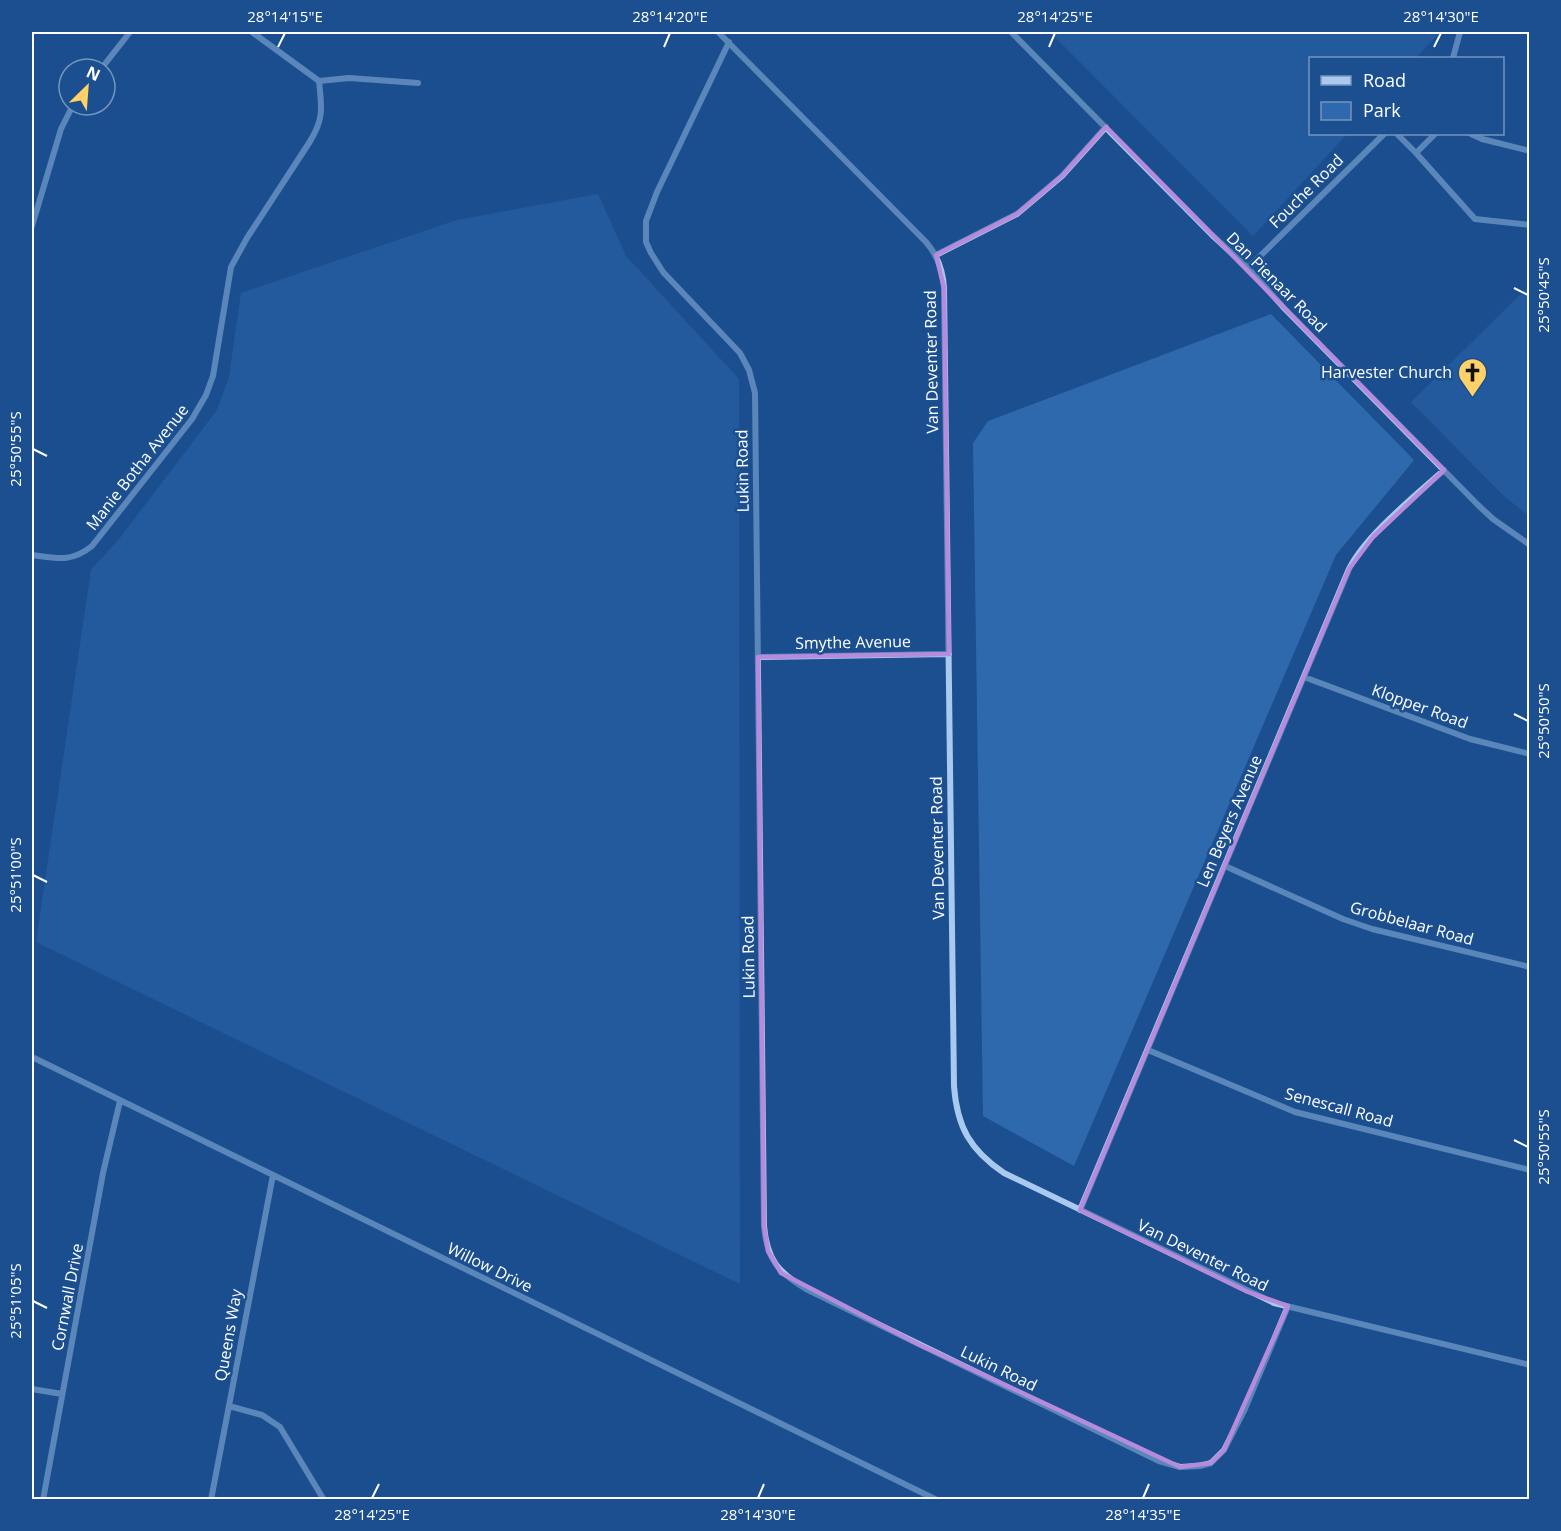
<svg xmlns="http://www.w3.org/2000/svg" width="1561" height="1531" viewBox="0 0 1561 1531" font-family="'Open Sans',sans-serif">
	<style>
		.green { fill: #2e69ad }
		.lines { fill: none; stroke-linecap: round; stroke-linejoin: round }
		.minor { stroke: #a9c9ee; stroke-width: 6 }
		.marked { fill: none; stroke: #b68bdc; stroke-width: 4.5; stroke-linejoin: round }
		.ticks { fill: none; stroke: #fff; stroke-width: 2 }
		.labels { text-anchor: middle; stroke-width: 5; stroke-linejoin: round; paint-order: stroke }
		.street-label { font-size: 16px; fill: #fff; stroke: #1b4f8f }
		.poi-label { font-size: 16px; fill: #fff; stroke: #1b4f8f; text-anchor: end }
		.neatline { fill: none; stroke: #fff; stroke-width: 2 }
		.ticks-label { font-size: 15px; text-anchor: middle; fill: #fff }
	</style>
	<rect width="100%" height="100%" fill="#1b4f8f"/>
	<path class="green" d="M1050 32H1439V33L1416 58H1310V134H1347L1253 236Z
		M598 194 626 256 739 379 740 1284 36 942 91 570 120 538 217 410 229 377 241 293 457 220Z
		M1529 286V516L1504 496 1411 402Z
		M1271 314 1414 460 1336 555 1074 1166 983 1116 973 443 988 421Z"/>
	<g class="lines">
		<path class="minor" d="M718 32 926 242C938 256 943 270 944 288L954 1086C957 1127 970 1150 1004 1173L1274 1303 1530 1365
			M1011 32 1212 235 1248 268 1285 309 1478 505 1493 519 1530 545
			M729 42 657 192 646 221V242L651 253 663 272 740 353 749 370 755 393 764 1226C767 1260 778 1272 806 1289L1159 1461 1180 1467 1200 1466 1211 1463 1224 1450 1244 1411 1288 1306
			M1453 58 1460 32
			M101 69 130 32
			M319 81 349 78 418 83
			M1397 134 1416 153
			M1435 134 1416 153 1475 219 1530 225
			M1471 134 1482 139 1530 151
			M32 226 61 129 73 105
			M936 255 1017 214 1062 176 1106 127
			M1248 268 1384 134
			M32 555C56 558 71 563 92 546L192 419 206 395 213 376 231 267 247 238 309 143C324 119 322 109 319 81L252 32
			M758 657 949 654
			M1304 677 1470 739 1530 754
			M1225 866 1343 919 1372 929 1530 967
			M1148 1050 1295 1112 1530 1170
			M32 1057 937 1500
			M1080 1210 1349 569C1366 535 1414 497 1444 470
			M32 1389 62 1394
			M229 1406 262 1415 280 1427 324 1500
			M43 1500 103 1173 120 1101
			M211 1500 273 1175"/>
	</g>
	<path d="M0 0H1561V1531H0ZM1106 127 1444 470 1373 537 1349 569 1080 1210 1248 1292 1288 1306 1224 1450 1211 1463 1180 1467 918 1344 781 1273 768 1251 764 1226 758 657 949 654 944 288 936 255 1017 214 1062 176Z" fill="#1b4f8f" fill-opacity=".55" fill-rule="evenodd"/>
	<path class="marked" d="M1106 127 1444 470 1373 537 1349 569 1080 1210 1248 1292 1288 1306 1224 1450 1211 1463 1180 1467 918 1344 781 1273 768 1251 764 1226 758 657 949 654 944 288 936 255 1017 214 1062 176Z"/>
	<path class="ticks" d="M278 47 285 33M664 47 670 33M1049 47 1055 33M1434 47 1441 33M1514 288 1528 295M33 449 47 456M1514 714 1528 721M33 875 47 882M1514 1140 1528 1147M33 1301 47 1308M372 1498 379 1484M758 1498 764 1484M1143 1498 1149 1484"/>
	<defs>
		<symbol id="church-pin" viewBox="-11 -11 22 30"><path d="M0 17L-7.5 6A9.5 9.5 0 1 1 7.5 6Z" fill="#ffd166" stroke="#1b4f8f"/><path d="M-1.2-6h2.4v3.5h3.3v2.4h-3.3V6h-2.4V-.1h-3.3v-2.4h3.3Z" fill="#111"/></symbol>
	</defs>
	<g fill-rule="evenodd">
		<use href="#church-pin" x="1456" y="356" width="33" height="45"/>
	</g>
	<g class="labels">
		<g class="street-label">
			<text transform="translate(1306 191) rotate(-45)" y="6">Fouche Road</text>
			<text transform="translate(1277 282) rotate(45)" y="6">Dan Pienaar Road</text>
			<text transform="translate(931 362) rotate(-91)" y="6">Van Deventer Road</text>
			<text transform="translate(137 467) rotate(-52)" y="6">Manie Botha Avenue</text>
			<text transform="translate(742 471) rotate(-91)" y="6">Lukin Road</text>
			<text transform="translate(853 642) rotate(-1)" y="6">Smythe Avenue</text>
			<text transform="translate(1420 706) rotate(20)" y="6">Klopper Road</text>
			<text transform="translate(1229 821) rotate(-67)" y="6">Len Beyers Avenue</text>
			<text transform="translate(937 848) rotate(-91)" y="6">Van Deventer Road</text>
			<text transform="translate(1412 923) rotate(15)" y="6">Grobbelaar Road</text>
			<text transform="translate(748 957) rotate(-91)" y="6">Lukin Road</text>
			<text transform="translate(1339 1107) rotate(15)" y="6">Senescall Road</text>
			<text transform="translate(1203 1255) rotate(26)" y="6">Van Deventer Road</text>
			<text transform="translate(490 1267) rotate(26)" y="6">Willow Drive</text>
			<text transform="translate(67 1297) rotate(-79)" y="6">Cornwall Drive</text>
			<text transform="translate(228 1335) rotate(-80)" y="6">Queens Way</text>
			<text transform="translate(999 1368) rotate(26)" y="6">Lukin Road</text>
		</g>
		<g class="poi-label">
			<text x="1452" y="378">Harvester Church</text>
		</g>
	</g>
	<rect width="1561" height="1531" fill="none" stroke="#1b4f8f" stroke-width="66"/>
	<rect x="1309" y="57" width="195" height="78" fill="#1b4f8f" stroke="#7695bc" stroke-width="1.5"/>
	<rect x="1321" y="76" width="30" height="9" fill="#a9c9ee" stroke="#7695bc" stroke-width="1.5"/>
	<text x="1363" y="87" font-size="18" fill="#ffffff">Road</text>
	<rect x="1321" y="102" width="30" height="18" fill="#2e69ad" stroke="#7695bc" stroke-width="1.5"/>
	<text x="1363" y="117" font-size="18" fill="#ffffff">Park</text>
	<g transform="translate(87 87) rotate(25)"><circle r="28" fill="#1b4f8f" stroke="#7695bc" stroke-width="1.5"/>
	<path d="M0-4.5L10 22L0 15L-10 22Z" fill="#ffd166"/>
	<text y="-9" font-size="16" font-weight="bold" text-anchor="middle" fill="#ffffff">N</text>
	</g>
	<rect x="33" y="33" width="1495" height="1465" class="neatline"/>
	<g class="ticks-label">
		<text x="285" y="22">28°14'15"E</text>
		<text x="670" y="22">28°14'20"E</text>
		<text x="1055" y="22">28°14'25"E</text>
		<text x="1441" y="22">28°14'30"E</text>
		<text transform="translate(1544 295) rotate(-90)" y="5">25°50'45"S</text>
		<text transform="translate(16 449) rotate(-90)" y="5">25°50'55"S</text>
		<text transform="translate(1544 721) rotate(-90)" y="5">25°50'50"S</text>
		<text transform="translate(16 875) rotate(-90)" y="5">25°51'00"S</text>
		<text transform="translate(1544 1147) rotate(-90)" y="5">25°50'55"S</text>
		<text transform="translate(16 1301) rotate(-90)" y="5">25°51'05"S</text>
		<text x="372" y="1520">28°14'25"E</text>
		<text x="758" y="1520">28°14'30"E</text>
		<text x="1143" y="1520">28°14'35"E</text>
	</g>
</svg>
